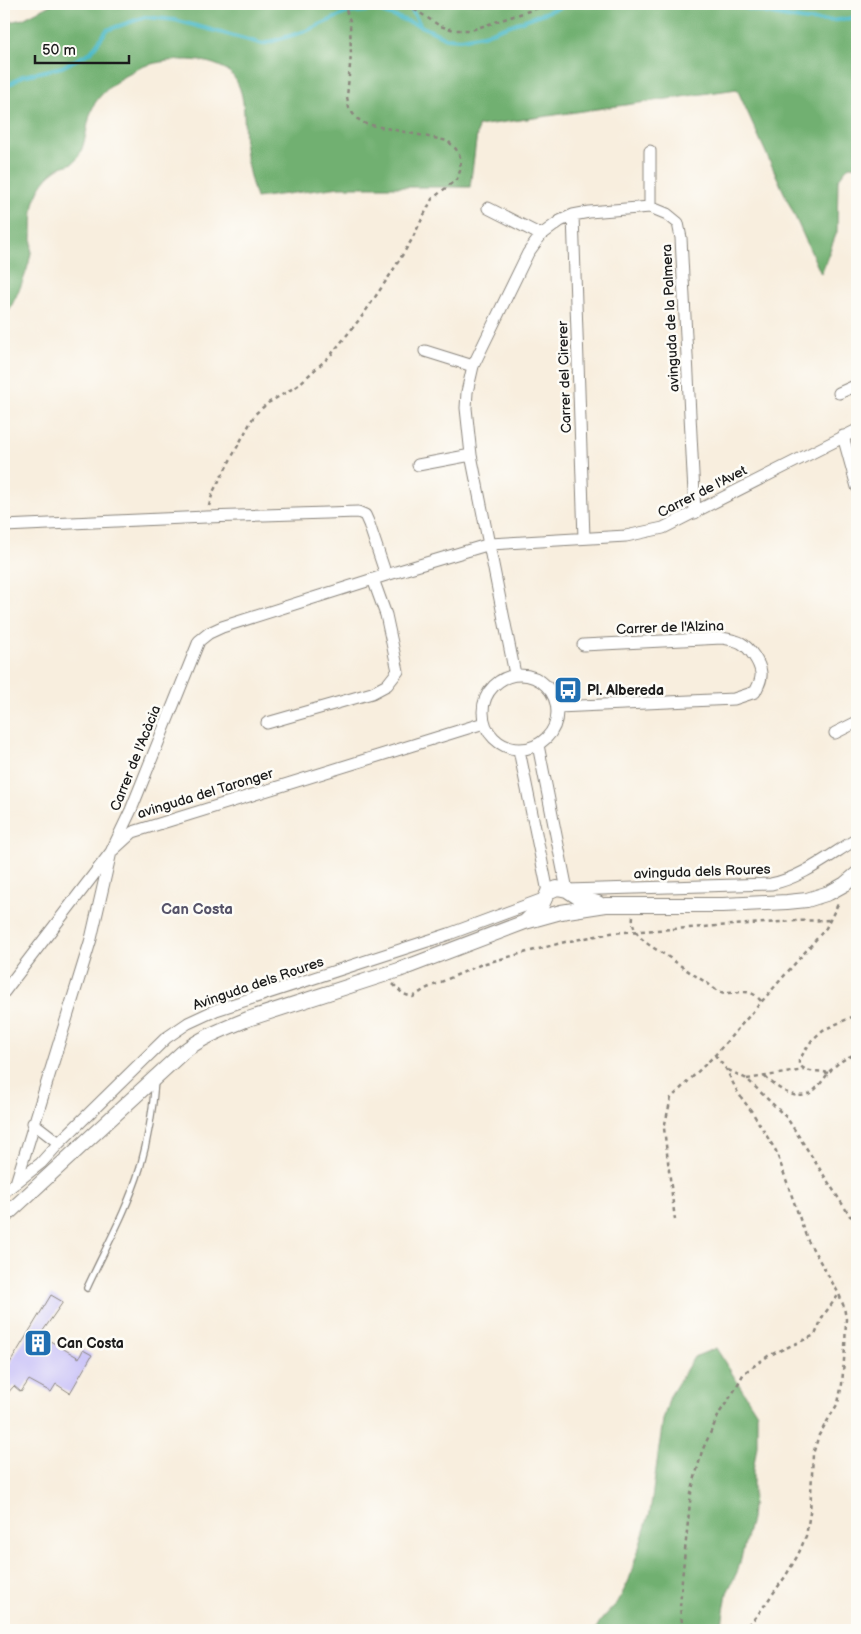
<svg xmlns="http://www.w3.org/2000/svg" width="861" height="1634" viewBox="0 0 861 1634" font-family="'Balsamiq Sans',sans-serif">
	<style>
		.forest { fill: #71b071; stroke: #466646 }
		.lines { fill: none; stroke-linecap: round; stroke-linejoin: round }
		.stream { stroke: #4cb9c7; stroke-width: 4 }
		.building { fill: #c2baf8 }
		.service-casing { stroke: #8a857d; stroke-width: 8 }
		.minor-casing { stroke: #8a857d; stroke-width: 13 }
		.tertiary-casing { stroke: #8a857d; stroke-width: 16 }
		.path { stroke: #8a857d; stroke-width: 2.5; stroke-dasharray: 4 4; stroke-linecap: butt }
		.service { stroke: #fff; stroke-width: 5.5 }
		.minor { stroke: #fff; stroke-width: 11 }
		.tertiary { stroke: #fff; stroke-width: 14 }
		.labels { text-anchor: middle; stroke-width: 5; stroke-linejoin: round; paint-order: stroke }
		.street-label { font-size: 14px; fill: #1c1c1c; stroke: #fdfcf7 }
		.poi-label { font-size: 14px; font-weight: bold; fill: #1c1c1c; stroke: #fdfcf7; text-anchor: start }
		.neighbourhood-label { font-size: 15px; font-weight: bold; fill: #565369; stroke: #fdfcf7 }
	</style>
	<rect width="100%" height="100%" fill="#fdfcf7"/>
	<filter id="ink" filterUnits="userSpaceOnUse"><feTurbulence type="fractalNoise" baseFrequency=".02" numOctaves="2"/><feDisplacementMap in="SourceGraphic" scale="10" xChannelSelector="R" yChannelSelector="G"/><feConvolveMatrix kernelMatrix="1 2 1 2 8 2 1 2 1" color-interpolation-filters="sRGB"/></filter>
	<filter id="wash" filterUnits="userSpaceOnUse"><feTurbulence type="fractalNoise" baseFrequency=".0096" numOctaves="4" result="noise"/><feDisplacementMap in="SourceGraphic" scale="20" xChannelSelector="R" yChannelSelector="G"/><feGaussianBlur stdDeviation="1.12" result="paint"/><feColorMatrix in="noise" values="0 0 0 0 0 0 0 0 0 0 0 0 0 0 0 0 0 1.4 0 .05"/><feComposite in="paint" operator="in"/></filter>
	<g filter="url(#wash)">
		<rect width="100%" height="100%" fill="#f8eede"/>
		<path class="forest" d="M52 4H857V167L849 166 838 180 837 232 821 274 737 89 478 126 470 187H340L256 198C251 182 247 166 245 149 243 126 248 95 233 76 215 54 163 58 139 68 124 75 104 89 95 103 85 121 88 144 76 160 72 165 65 165 59 168 51 173 43 181 39 190 29 209 34 233 31 253 27 277 15 299 4 320V23L23 19Z
			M716 1348 757 1413V1446L753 1470V1495L751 1519 738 1570 727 1593 721 1630H595L601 1620 618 1602 629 1580 650 1512 663 1420 670 1396 694 1357Z"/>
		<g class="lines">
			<path class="stream" d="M408 4 421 26
				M725 4C772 12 808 28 857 17
				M4 88 23 76 62 67 91 52 107 30 145 17 175 20 263 44 306 31 346 13 376 10 421 26 446 38 461 39 483 35 569 4"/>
		</g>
		<g id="blocks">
			<path class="building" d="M51 1295 63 1302 40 1335 79 1358 83 1350 92 1355 70 1393 56 1384 51 1392 29 1380 21 1392 14 1386 4 1397V1373Z"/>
		</g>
	</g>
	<g filter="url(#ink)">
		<use href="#blocks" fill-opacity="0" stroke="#8a857d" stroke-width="1"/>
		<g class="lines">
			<defs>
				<path id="service" d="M87 1288C105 1249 127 1210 140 1168 148 1139 153 1110 155 1081"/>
				<path id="minor" d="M650 207V151
					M488 208 541 235
					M573 215 584 538
					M425 351 473 366
					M839 393 857 385
					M843 436 857 487
					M418 465 471 455
					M4 526 206 517 358 512 365 515 369 524 386 575
					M515 674 471 455 466 408 467 392 473 366 528 253 541 235 560 221 573 215 589 212 650 207 667 214 678 223 681 238 695 513
					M483 712a37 37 0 1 1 74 0a37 37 0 1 1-74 0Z
					M558 707 734 699 755 692C758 686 762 680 761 673 760 663 750 648 741 643 736 640 728 639 722 638L583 645
					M267 723 372 693 387 685 398 671 386 615 373 579
					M835 733 857 722
					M538 745 567 890 771 884C802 878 830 855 857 839
					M519 750 548 892
					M4 992 111 852 133 832 484 723
					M33 1123 59 1143
					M16 1183 91 939 111 852 131 810 199 641 209 633 222 627 386 575 490 544 626 536 663 528 857 430
					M4 1192 41 1163 59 1143 166 1038 188 1023 216 1010 449 934 546 898"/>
				<path id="tertiary" d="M526 921 542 905 548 892 557 888 567 890 579 898 598 903
					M4 1217 183 1052C202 1037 226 1028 248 1019L399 970 525 922 561 912 606 905H723L787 902 807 900 829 893 845 884 857 874"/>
			</defs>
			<use href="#service" class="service-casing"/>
			<use href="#minor" class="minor-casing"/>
			<use href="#tertiary" class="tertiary-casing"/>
			<path class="path" d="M399 4 417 11 440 26 454 30H471L550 4
				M209 506 213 492 255 414 268 403 297 386 330 356 363 315 390 275 411 241 432 199 457 179 460 171 461 159 456 149 448 141 366 124 356 118 349 108 347 97 351 55 350 21 344 4
				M633 916C630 938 655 948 670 958 682 967 694 975 707 983 710 985 713 988 716 990 733 999 747 983 761 1001
				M393 984 403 994 413 997 425 989 482 964 565 942 611 933 795 921 830 920
				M715 1055 726 1069 738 1093 752 1112 776 1151 807 1239 839 1294 844 1307 846 1319 845 1348 842 1384 838 1403 819 1435 813 1454 810 1513 806 1536 798 1555 785 1577 756 1617 742 1630
				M728 1070 747 1079 787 1118 850 1216 857 1218
				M828 1073C817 1069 810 1075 799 1065V1060L812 1040 823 1030 852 1017 857 1013
				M765 1077C778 1088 797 1104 813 1091 821 1085 825 1076 831 1070 838 1062 848 1057 857 1053
				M747 1079 804 1070
				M675 1220 664 1128 671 1098 715 1055 826 928 838 904
				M683 1630 680 1608 682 1579 691 1493 702 1451 720 1412 733 1393 744 1373 768 1356 815 1335 823 1316 839 1294"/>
			<use href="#service" class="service"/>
			<use href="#minor" class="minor"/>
			<use href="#tertiary" class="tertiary"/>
		</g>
	</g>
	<defs>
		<symbol id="bus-square" viewBox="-11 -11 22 22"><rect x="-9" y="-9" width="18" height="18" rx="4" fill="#1f6fb2" stroke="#fdfcf7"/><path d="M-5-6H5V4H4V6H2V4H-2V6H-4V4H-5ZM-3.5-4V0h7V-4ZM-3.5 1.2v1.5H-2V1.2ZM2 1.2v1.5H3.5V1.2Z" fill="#fff"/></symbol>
		<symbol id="building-square" viewBox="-11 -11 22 22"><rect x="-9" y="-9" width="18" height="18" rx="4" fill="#1f6fb2" stroke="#fdfcf7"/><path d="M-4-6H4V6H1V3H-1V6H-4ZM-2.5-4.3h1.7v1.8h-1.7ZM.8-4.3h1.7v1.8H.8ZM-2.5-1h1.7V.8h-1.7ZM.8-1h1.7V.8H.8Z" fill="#fff"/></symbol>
	</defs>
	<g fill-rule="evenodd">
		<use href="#bus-square" x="552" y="674" width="32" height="32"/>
		<use href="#building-square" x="22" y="1327" width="32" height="32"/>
	</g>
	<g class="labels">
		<g class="street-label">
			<text transform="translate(670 318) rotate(-93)" y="5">avinguda de la Palmera</text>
			<text transform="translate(564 377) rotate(-92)" y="5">Carrer del Cirerer</text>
			<text transform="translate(702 491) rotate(-27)" y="5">Carrer de l'Avet</text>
			<text transform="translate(670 627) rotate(-2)" y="5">Carrer de l'Alzina</text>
			<text transform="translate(135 758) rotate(-68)" y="5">Carrer de l'Acàcia</text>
			<text transform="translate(205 793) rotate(-17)" y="5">avinguda del Taronger</text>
			<text transform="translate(702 871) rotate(-2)" y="5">avinguda dels Roures</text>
			<text transform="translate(258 983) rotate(-19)" y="5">Avinguda dels Roures</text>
		</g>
		<g class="poi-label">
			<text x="587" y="695">Pl. Albereda</text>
			<text x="57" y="1348">Can Costa</text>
		</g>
		<g class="neighbourhood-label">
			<text x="197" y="914">Can Costa</text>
		</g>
	</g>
	<rect width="861" height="1634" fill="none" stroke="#fdfcf7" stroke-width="20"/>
	<path d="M35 55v8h94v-8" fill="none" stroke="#1c1c1c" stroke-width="2.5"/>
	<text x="42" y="55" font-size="15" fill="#1c1c1c" stroke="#fdfcf7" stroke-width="4" paint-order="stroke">50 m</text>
</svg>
